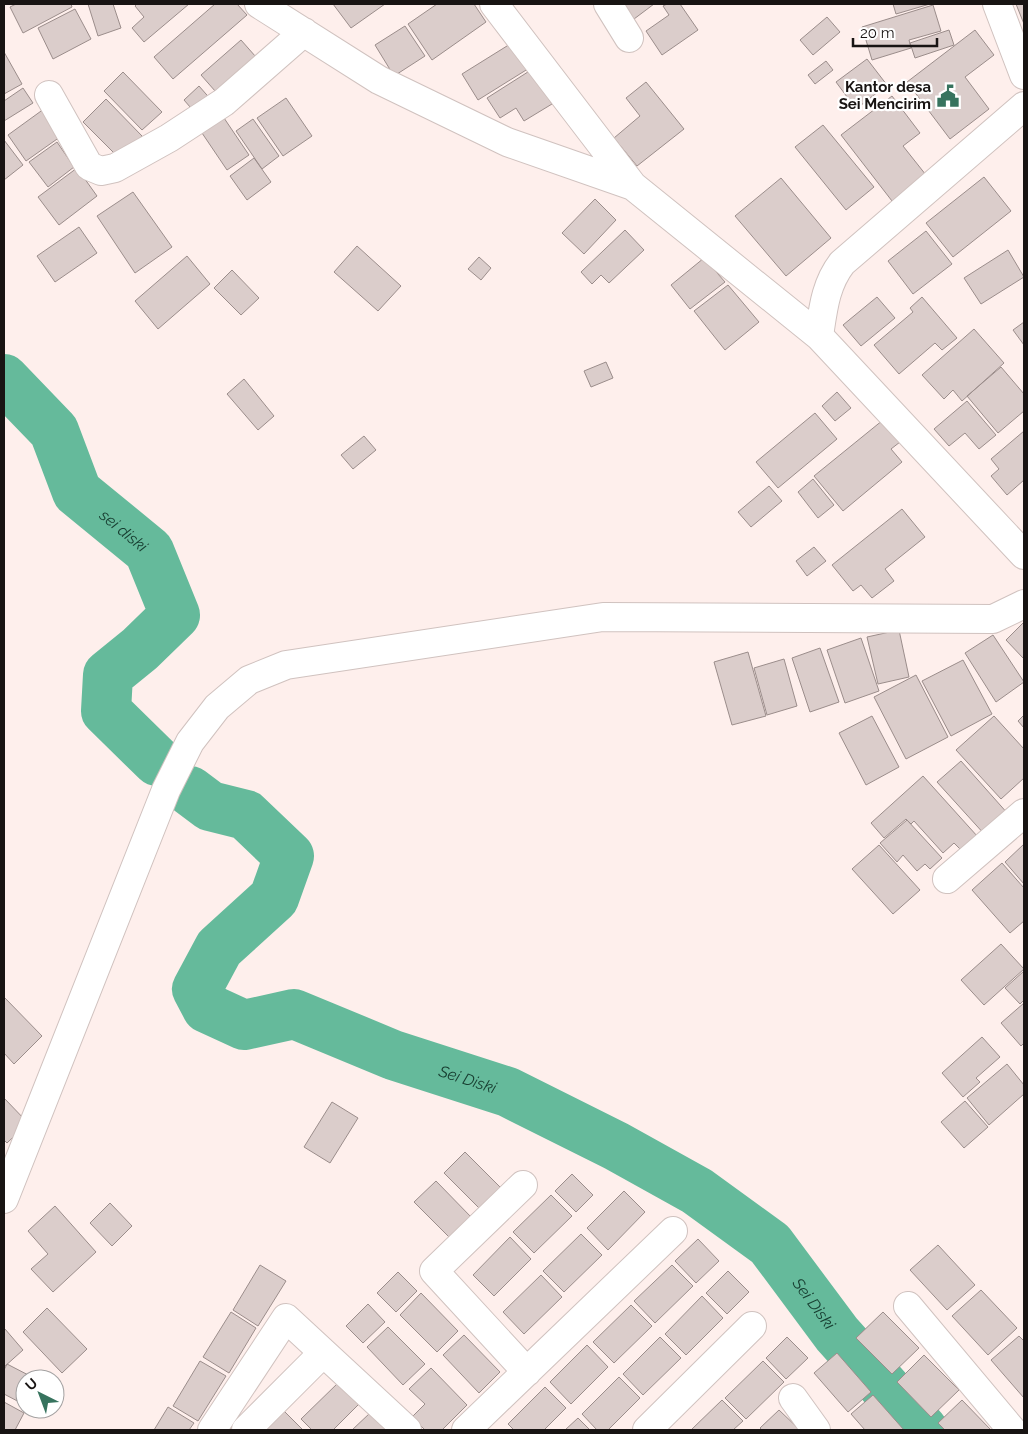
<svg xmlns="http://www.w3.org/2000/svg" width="1028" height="1434" viewBox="0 0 1028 1434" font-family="Raleway,sans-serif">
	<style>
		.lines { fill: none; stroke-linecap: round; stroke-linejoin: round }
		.river { stroke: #65ba9b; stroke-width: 50 }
		.building { fill: #dbcdcb; stroke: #9b8d8b }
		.minor-casing { stroke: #d0c2bf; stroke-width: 30 }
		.minor { stroke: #fff; stroke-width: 28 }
		.labels { text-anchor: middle; stroke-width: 4.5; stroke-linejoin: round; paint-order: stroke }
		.poi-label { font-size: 15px; font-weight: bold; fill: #181413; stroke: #fff; text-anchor: end }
		.water-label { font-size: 16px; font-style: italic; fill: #173d30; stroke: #fff }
	</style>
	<rect width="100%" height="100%" fill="#feefec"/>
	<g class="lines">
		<g class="river">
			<path id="s1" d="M4 379 54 431 77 492 149 551 175 615 140 649 108 675 106 711 157 761"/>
			<path id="s2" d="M190 791 210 806 246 815 289 856 274 898 219 948 197 989 207 1008 244 1025 294 1014 393 1055 508 1092 616 1146 697 1191 770 1244 837 1334 923 1430"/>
		</g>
	</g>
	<path class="building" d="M16 4H71L72 7 23 33 10 7Z
		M88 4H113L121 28 98 36Z
		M137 4H189L144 42 132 28 144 17 135 6Z
		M215 4H237L247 15 173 79 154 57Z
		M333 4H385L351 28Z
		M437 4H474L486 22 432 60 408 24Z
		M616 4H654L630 22Z
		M667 4H680L698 30 662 55 646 31 669 15 663 6Z
		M893 4H930L896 14Z
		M1016 4H1024V24Z
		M933 5 941 31 909 40 911 48 872 60 862 27Z
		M75 9 91 39 53 59 38 28Z
		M827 17 840 32 813 55 800 40Z
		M405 26 425 56 394 76 375 45Z
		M949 30 954 45 915 58 910 43Z
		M975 30 994 55 965 77 989 109 950 139 907 82Z
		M241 40 263 65 223 100 201 75Z
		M515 41 531 67 478 100 462 74Z
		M4 52 22 84 4 94Z
		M867 59 887 85 856 109 836 82Z
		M826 61 833 70 815 84 808 75Z
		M531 70 552 104 524 121 516 108 500 118 487 98Z
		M123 72 162 112 142 130 104 91Z
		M646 82 684 129 637 166 614 138 640 116 626 98Z
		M199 86 213 102 197 115 184 100Z
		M23 88 33 103 4 121V101Z
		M892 96 920 133 903 146 926 175 892 201 841 135Z
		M286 98 312 136 283 156 257 118Z
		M106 99 142 136 119 158 83 122Z
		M48 106 67 132 26 161 8 135Z
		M224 118 249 155 227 170 202 133Z
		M253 119 279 156 262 169 236 131Z
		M823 125 874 187 846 210 795 147Z
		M4 140 23 165 4 180Z
		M57 142 74 167 48 187 29 162Z
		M254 158 271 182 247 200 230 176Z
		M77 168 97 196 59 225 38 197Z
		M984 177 1011 211 953 257 926 223Z
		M781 178 831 238 786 276 735 216Z
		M133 192 172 247 135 273 97 216Z
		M595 199 616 220 584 254 562 233Z
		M79 227 97 253 55 282 37 256Z
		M625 230 644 250 609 283 601 275 592 284 581 272Z
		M926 231 952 264 913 294 888 261Z
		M357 246 401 286 378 311 334 272Z
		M1008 250 1024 277 981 304 964 278Z
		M187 256 210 284 158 329 135 301Z
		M479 257 491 268 481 280 468 269Z
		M704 258 725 282 690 309 671 285Z
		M232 270 259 298 241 315 214 288Z
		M728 285 759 322 725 350 694 311Z
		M877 297 895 318 861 346 843 325Z
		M922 297 957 338 942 350 935 343 899 374 874 345 913 312 910 308Z
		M1024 322V345L1013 330Z
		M974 329 1004 363 962 401 953 390 944 399 922 375Z
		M606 362 613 378 591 387 584 371Z
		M1001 367 1024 394V411L998 433 967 396Z
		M244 379 274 416 258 430 227 394Z
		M837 392 851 408 835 421 822 406Z
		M967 401 996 435 979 449 965 433 949 446 934 429Z
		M815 413 837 439 778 488 756 462Z
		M883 420 900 442 891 449 902 462 843 511 814 476Z
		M1024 431V480L1007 495 991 476 999 469 991 459Z
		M364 436 376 450 353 469 341 455Z
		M813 479 834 505 818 518 798 492Z
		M769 486 782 501 751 527 738 512Z
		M902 509 925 537 885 569 894 581 872 598 861 585 853 591 832 565Z
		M814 547 826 561 807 576 796 561Z
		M1024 622V656L1023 658 1006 640Z
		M899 630 909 677 878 684 867 637Z
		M993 635 1024 682 996 702 965 653Z
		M861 638 879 691 845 703 827 650Z
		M820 648 839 702 810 712 792 658Z
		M748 652 766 716 732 725 714 662Z
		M784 659 797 706 767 715 754 668Z
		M963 660 992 714 951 736 922 681Z
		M916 675 948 737 906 759 874 697Z
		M1024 715V728L1018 721Z
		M872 716 899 767 866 785 839 733Z
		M994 716 1024 749V778L1001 799 956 750Z
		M961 761 1009 815 986 836 937 782Z
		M923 776 978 837 962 851 954 843 943 853 914 821 911 824 906 819 884 838 871 823Z
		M907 820 942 858 930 869 925 864 917 871 903 855 897 862 880 843Z
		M1024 844V884L1005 862Z
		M879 845 920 890 893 914 852 869Z
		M1002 863 1024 888V921L1010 933 972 890Z
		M1001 944 1024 969 984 1005 961 980Z
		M1024 971V1000L1020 1004 1005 988Z
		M4 997 42 1036 14 1064 4 1053Z
		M1024 1003V1043L1021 1046 1001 1023Z
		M982 1037 1000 1057 976 1078 980 1082 963 1097 942 1073Z
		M1007 1064 1024 1085V1094L989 1125 967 1098Z
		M4 1098 28 1123 7 1143 4 1140Z
		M965 1101 988 1127 964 1148 941 1122Z
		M332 1102 358 1118 330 1163 304 1147Z
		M465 1152 502 1189 481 1210 444 1173Z
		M572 1174 593 1195 576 1212 555 1191Z
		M436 1181 472 1218 451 1239 414 1202Z
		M624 1191 645 1212 608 1250 587 1228Z
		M551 1195 572 1216 534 1253 513 1232Z
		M110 1203 132 1226 112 1246 90 1223Z
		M55 1206 96 1252 53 1292 31 1269 48 1254 28 1231Z
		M581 1234 602 1255 564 1292 543 1271Z
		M510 1237 531 1259 494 1296 473 1275Z
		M698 1239 719 1261 696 1283 675 1261Z
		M938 1245 975 1285 947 1310 910 1270Z
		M260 1265 286 1281 258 1326 233 1310Z
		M672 1265 693 1286 655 1323 634 1301Z
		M728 1271 749 1292 727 1314 706 1293Z
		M398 1272 417 1291 396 1312 377 1293Z
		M541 1275 562 1297 524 1334 503 1312Z
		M981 1290 1017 1328 988 1355 952 1316Z
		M421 1293 458 1331 437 1352 400 1315Z
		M702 1296 723 1318 686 1355 665 1334Z
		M368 1304 385 1322 363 1343 346 1326Z
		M631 1305 652 1326 614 1363 593 1342Z
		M47 1308 87 1349 62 1373 23 1332Z
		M231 1312 256 1328 229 1373 203 1357Z
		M883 1312 919 1348 892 1374 856 1338Z
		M388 1327 425 1364 403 1385 367 1347Z
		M5 1329 23 1350 4 1367V1330Z
		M464 1335 500 1372 479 1393 443 1355Z
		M1019 1336 1024 1341V1398L991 1360Z
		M660 1337 681 1358 643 1395 623 1374Z
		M787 1337 808 1358 786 1379 766 1358Z
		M587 1345 608 1367 571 1404 550 1382Z
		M837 1353 871 1392 848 1412 814 1373Z
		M924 1355 959 1390 931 1417 897 1382Z
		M200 1361 226 1376 198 1421 173 1406Z
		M763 1361 784 1382 746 1419 725 1398Z
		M7 1364 36 1379H25V1405L4 1394V1370Z
		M431 1368 467 1405 442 1430H425L412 1417 425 1404 409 1389Z
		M619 1377 640 1398 608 1430H597L582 1414Z
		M339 1382 359 1404 333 1430H312L301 1419Z
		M545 1387 566 1408 544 1430H514L508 1424Z
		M873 1395 904 1430H865L851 1414Z
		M722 1400 743 1421 733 1430H691Z
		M962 1400 991 1430H945L938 1423Z
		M4 1402 24 1413 15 1430H4Z
		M168 1407 194 1423 189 1430H154Z
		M283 1410 303 1430H261Z
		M779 1410 800 1430H762L760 1428Z
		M370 1413 387 1430H352Z
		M578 1418 590 1430H565Z"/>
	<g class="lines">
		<defs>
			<path id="minor" d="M259 4 379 80 507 142 633 186 819 336 1024 555
				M494 4 633 186
				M608 4 629 38
				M997 4 1024 75
				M49 95 89 166 101 171 115 168 169 138 224 102 304 32
				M819 336C823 310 825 285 842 263L1024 106
				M947 879 1024 813
				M523 1185 434 1271 527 1372
				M4 1199 166 790 190 742 217 707 249 680 286 665 603 617 993 619 1024 604
				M908 1306 1012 1430
				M793 1398 816 1430
				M212 1430 286 1318 407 1430
				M246 1430 323 1353
				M466 1430 673 1231
				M647 1430 752 1326"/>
		</defs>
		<use href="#minor" class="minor-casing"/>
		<use href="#minor" class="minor"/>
	</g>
	<defs>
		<symbol id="civic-bare" viewBox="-9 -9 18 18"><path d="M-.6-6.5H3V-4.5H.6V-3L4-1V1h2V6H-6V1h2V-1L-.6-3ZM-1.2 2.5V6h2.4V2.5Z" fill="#37735e" stroke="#fff" stroke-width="2.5" paint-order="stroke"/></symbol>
	</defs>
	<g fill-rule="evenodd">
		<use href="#civic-bare" x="932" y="80" width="32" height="32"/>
	</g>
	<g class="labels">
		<g class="poi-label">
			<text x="931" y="92">Kantor desa<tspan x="931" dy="17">Sei Mencirim</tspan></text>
		</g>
		<g class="water-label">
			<text dy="6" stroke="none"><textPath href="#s1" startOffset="198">sei diski</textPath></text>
			<text dy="6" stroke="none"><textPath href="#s2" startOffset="586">Sei Diski</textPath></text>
			<text dy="6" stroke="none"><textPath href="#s2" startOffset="1006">Sei Diski</textPath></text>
		</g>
	</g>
	<rect width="1028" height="1434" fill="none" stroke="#181413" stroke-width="10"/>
	<g transform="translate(40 1394) rotate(318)"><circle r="24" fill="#ffffff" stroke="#a3a1a1"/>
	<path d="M0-4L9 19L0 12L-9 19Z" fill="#37735e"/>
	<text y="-8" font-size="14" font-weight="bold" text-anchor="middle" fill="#181413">U</text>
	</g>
	<path d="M853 38v8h84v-8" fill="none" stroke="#181413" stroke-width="2.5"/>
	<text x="860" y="38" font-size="15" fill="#181413" stroke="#ffffff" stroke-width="4" paint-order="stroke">20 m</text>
</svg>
